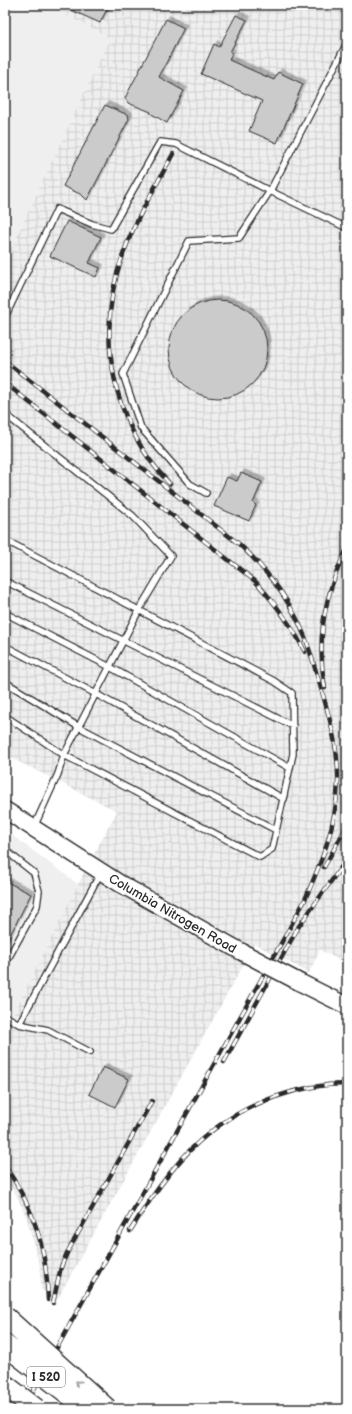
<svg xmlns="http://www.w3.org/2000/svg" width="352" height="1414" viewBox="0 0 352 1414" font-family="'Balsamiq Sans',sans-serif">
	<style>
		.built { fill: #efefef }
		.industrial { fill: url(#industrial-grid) }
		.building { fill: #cbcbcb; stroke: #2b2b2b; filter: url(#shadow) }
		.lines { fill: none; stroke-linecap: round; stroke-linejoin: round }
		.lane-casing { stroke: #2b2b2b; stroke-width: 8 }
		.secondary-casing { stroke: #2b2b2b; stroke-width: 19 }
		.highway-casing { stroke: #2b2b2b; stroke-width: 23 }
		.lane { stroke: #fff; stroke-width: 5.5 }
		.secondary { stroke: #fff; stroke-width: 16 }
		.highway { stroke: #fff; stroke-width: 20 }
		.rail-casing { stroke: #2b2b2b; stroke-width: 4.5 }
		.rail { stroke: #fff; stroke-width: 3; stroke-dasharray: 9; stroke-linecap: butt }
		.secondary-bridge-casing { stroke: #2b2b2b; stroke-width: 19; stroke-linecap: butt }
		.highway-bridge-casing { stroke: #2b2b2b; stroke-width: 23; stroke-linecap: butt }
		.secondary-bridge { stroke: #fff; stroke-width: 16 }
		.highway-bridge { stroke: #fff; stroke-width: 20 }
		.oneway { stroke: #a0a0a0 }
		.labels { text-anchor: middle; stroke-width: 3; stroke-linejoin: round; paint-order: stroke }
		.shield { fill: #fff; stroke: #6b6b6b; stroke-width: 1 }
		.shield-label { font-size: 12px; font-weight: bold; fill: #2b2b2b }
		.street-label { font-size: 13px; fill: #2b2b2b; stroke: #fff }
	</style>
	<defs>
		<pattern id="industrial-grid" width="8" height="8" patternUnits="userSpaceOnUse"><rect width="8" height="8" fill="#efefef"/><path d="M0 4h8M4 0v8" fill="none" stroke="#cdcdcd"/></pattern>
		<filter id="shadow"><feDropShadow dx="3.5" dy="-3.5" stdDeviation="0" flood-color="#0004"/></filter>
	</defs>
	<rect width="100%" height="100%" fill="#fff"/>
	<filter id="ink" filterUnits="userSpaceOnUse"><feTurbulence type="fractalNoise" baseFrequency=".025" numOctaves="2"/><feDisplacementMap in="SourceGraphic" scale="8" xChannelSelector="R" yChannelSelector="G"/><feConvolveMatrix kernelMatrix="1 2 1 2 8 2 1 2 1" color-interpolation-filters="sRGB"/></filter>
	<g filter="url(#ink)">
		<path class="built" d="M5 5H47L110 38 5 261Z
			M5 830 78 884 5 1031Z"/>
		<path class="industrial" d="M47 5H347V964L320 950 309 973 255 944 57 1300 41 1289 40 1268 27 1219 17 1196 5 1178V1031L78 884 117 811 5 755V261L110 38Z"/>
		<path class="building" d="M60 5H109L100 23Z
			M236 15 247 20 230 52 232 53 229 60 274 80 278 72 303 84 277 143 249 131 262 101 201 74 214 44 219 47Z
			M166 19 184 28 159 77 184 91 167 123 150 113 151 112 128 103 125 98Z
			M105 105 128 115 129 119 87 200 82 195 63 186Z
			M67 221 101 237 89 263 100 268 96 277 50 256Z
			M169 349a49 49 0 1 1 98 0a49 49 0 1 1-98 0Z
			M241 473 262 482 253 503 256 505 249 521 214 506 227 477 237 481Z
			M5 881 31 894 5 945Z
			M103 1067 129 1079 115 1107 89 1094Z"/>
		<g class="lines">
			<defs>
				<path id="lane" d="M347 43 270 191 347 228
					M5 317 57 209 92 224 111 229 160 142 176 144 270 191 239 238 189 241 123 374 141 428 190 484 206 493
					M5 414 133 516 171 556 139 610 64 755 58 774 34 827
					M5 540 274 681 292 693 293 754 272 849 260 857 64 755 5 716
					M5 581 293 726
					M5 613 110 667 290 768
					M5 646 96 694 284 799
					M5 682 79 727 276 830
					M5 850 34 873 39 891 37 906 5 964
					M5 1016 19 1024 101 872
					M19 1024 48 1030 90 1052"/>
				<path id="secondary" d="M5 810 119 883 242 952
					M301 983 347 1006"/>
				<path id="highway" d="M5 1401 16 1409"/>
			</defs>
			<use href="#lane" class="lane-casing"/>
			<use href="#secondary" class="secondary-casing"/>
			<use href="#highway" class="highway-casing"/>
			<use href="#lane" class="lane"/>
			<use href="#secondary" class="secondary"/>
			<use href="#highway" class="highway"/>
			<defs>
				<path id="rail" d="M5 361 239 544C267 570 291 601 305 637 312 656 317 676 323 695 331 723 339 752 338 782 336 828 321 863 303 904
					M5 383 255 581C275 603 292 625 305 652
					M170 484C111 423 94 331 124 252 136 218 156 186 173 154
					M325 688C316 640 325 592 347 549
					M324 867 347 826
					M224 1062 299 926 347 859
					M5 1166C34 1208 47 1249 48 1300
					M130 1231C169 1169 203 1122 275 1097 297 1089 323 1084 347 1084
					M53 1303 61 1267 67 1253 152 1101
					M23 1409 305 900"/>
			</defs>
			<use href="#rail" class="rail-casing"/>
			<use href="#rail" class="rail"/>
			<defs>
				<path id="secondary-bridge" d="M242 952 301 983"/>
				<path id="highway-bridge" d="M5 1317 107 1409
					M5 1345 88 1409
					M5 1385 36 1409"/>
			</defs>
			<use href="#secondary-bridge" class="secondary-bridge-casing"/>
			<use href="#highway-bridge" class="highway-bridge-casing"/>
			<use href="#secondary-bridge" class="secondary-bridge"/>
			<use href="#highway-bridge" class="highway-bridge"/>
		</g>
		<defs><path id="oneway-chevron" d="M-2-3.5L2.5 0L-2 3.5" fill="none" stroke-width="1.6" stroke-linecap="round" stroke-linejoin="round"/></defs>
		<use class="oneway" href="#oneway-chevron" transform="translate(78 1383) rotate(-139)"/>
	</g>
	<g class="labels">
		<rect class="shield" x="27" y="1367" width="38" height="20" rx="3"/>
		<g class="shield-label">
			<text x="46" y="1381">I 520</text>
		</g>
		<g class="street-label">
			<text transform="translate(173 913) rotate(30)" y="5">Columbia Nitrogen Road</text>
		</g>
	</g>
	<rect width="352" height="1414" fill="none" stroke="#fff" stroke-width="20"/>
	<rect x="10" y="10" width="332" height="1394" fill="none" stroke="#2b2b2b" stroke-width="1.5" filter="url(#ink)"/>
</svg>
